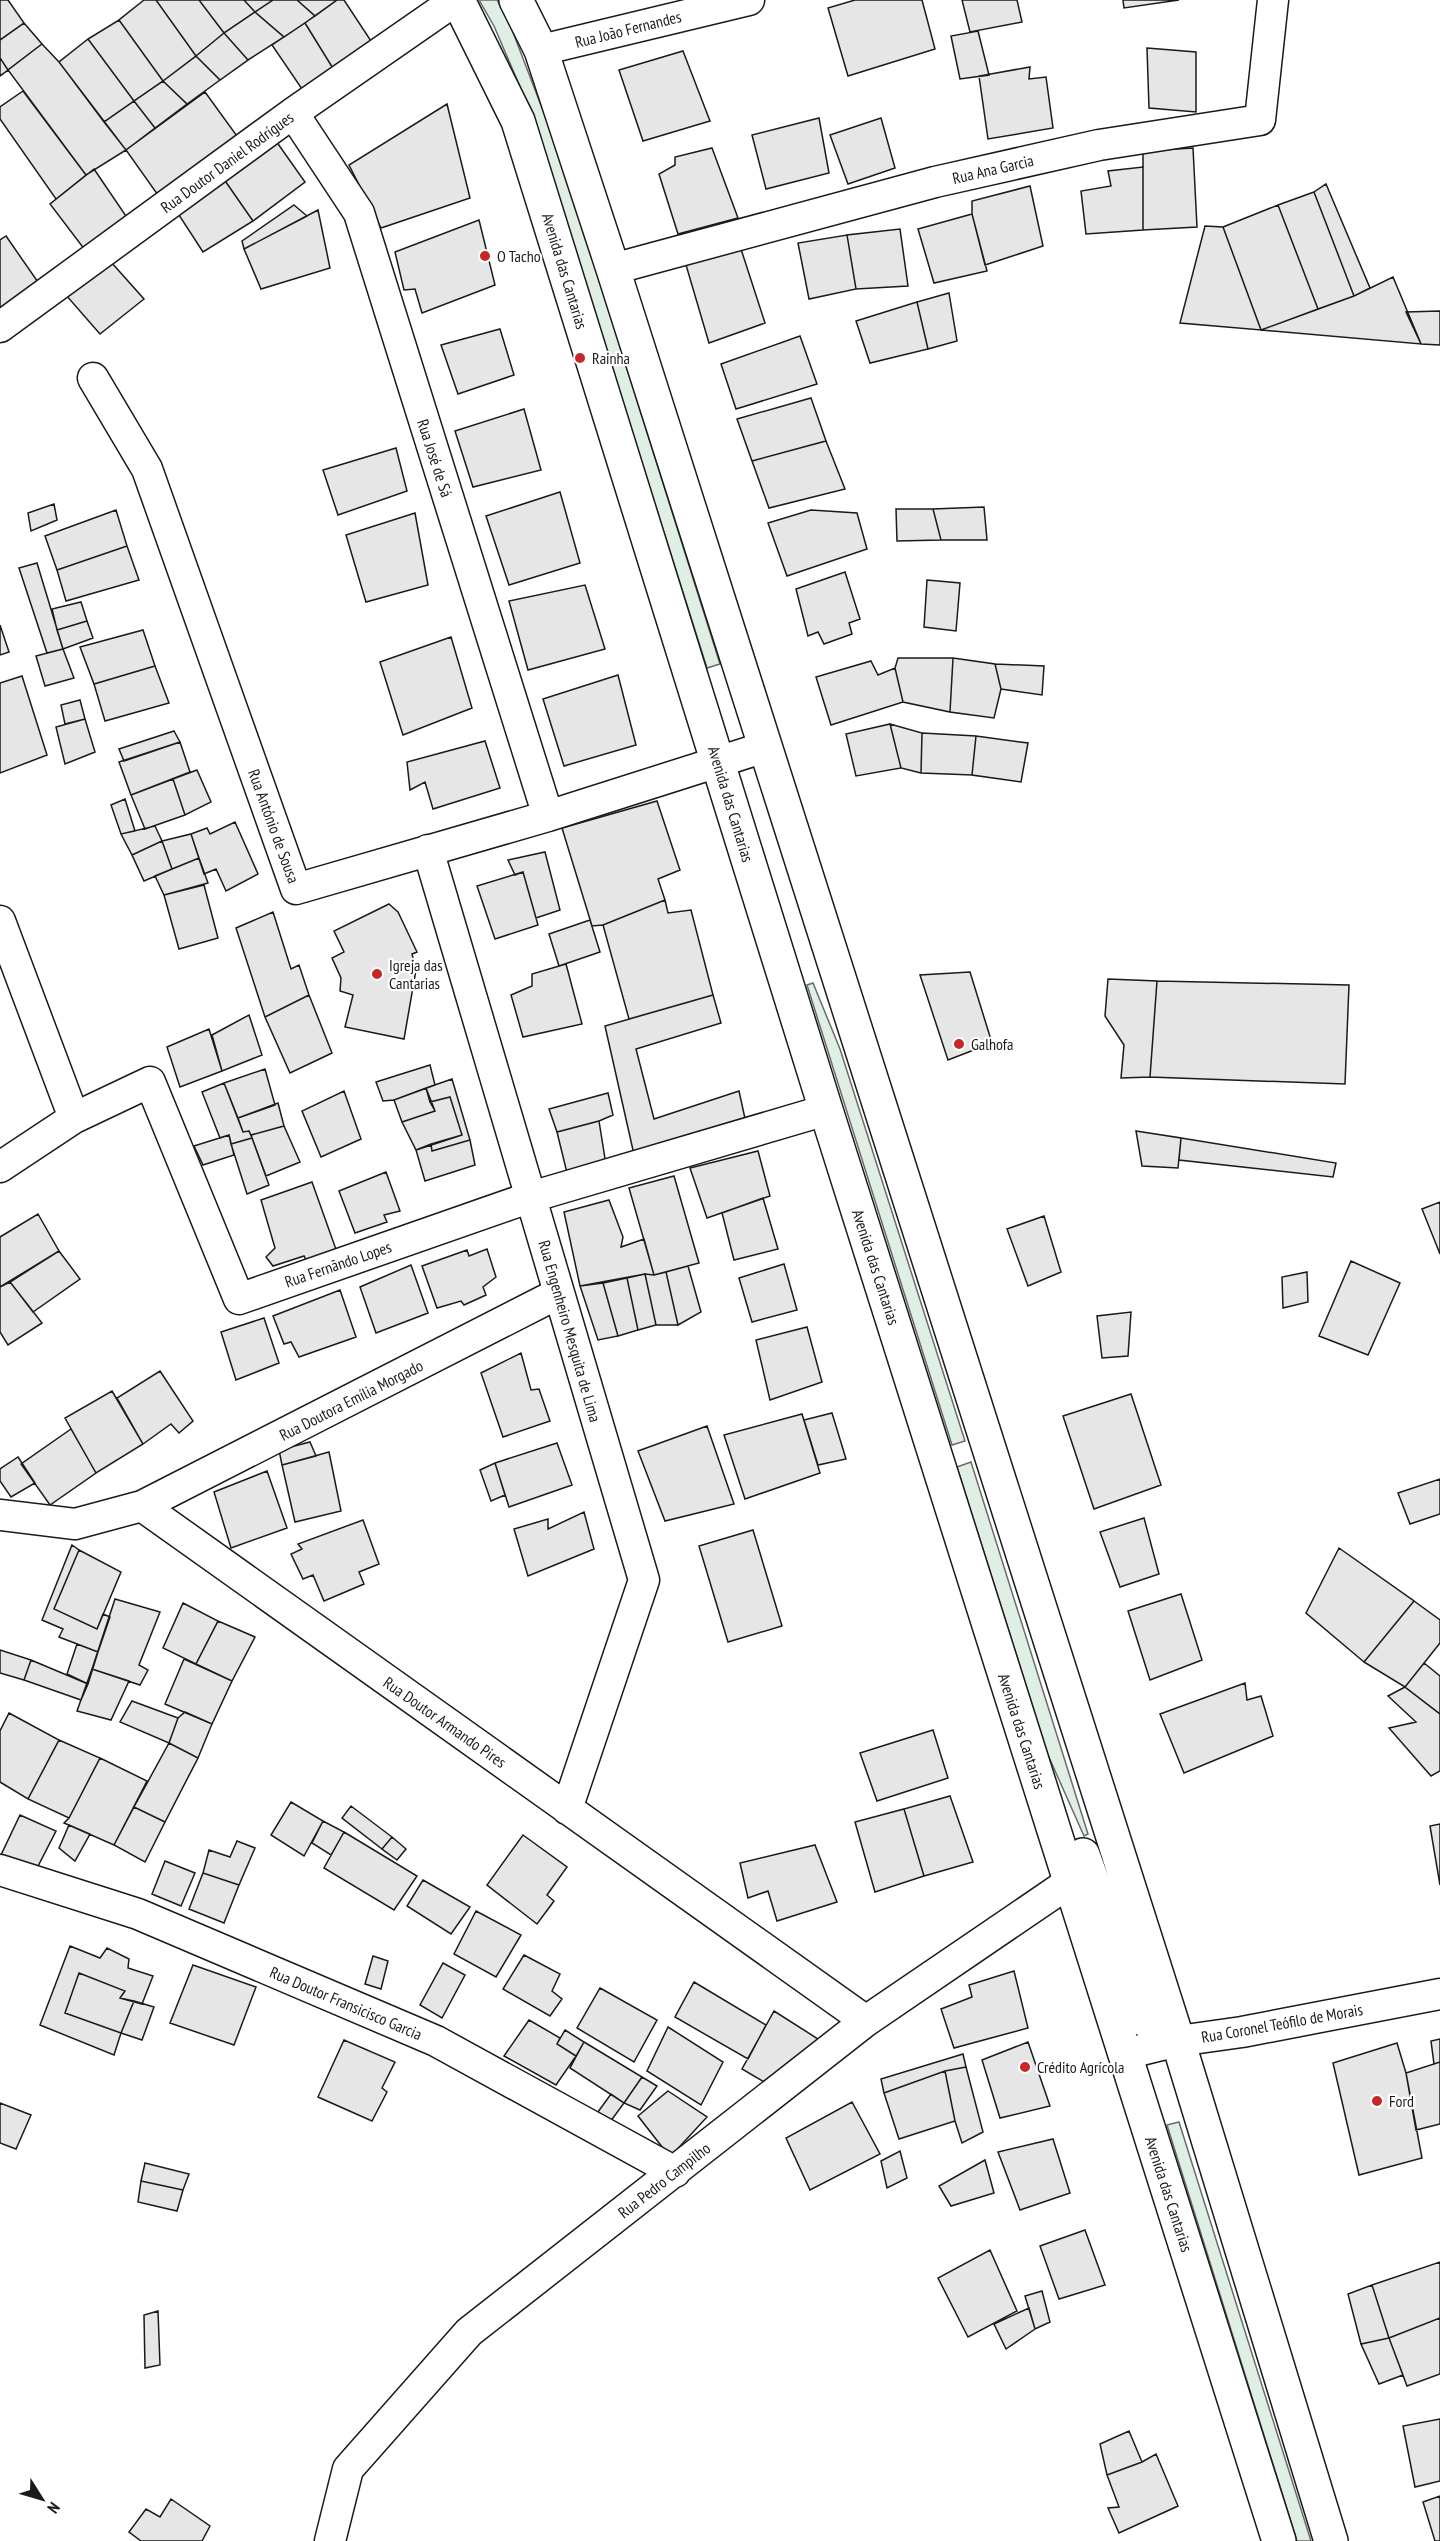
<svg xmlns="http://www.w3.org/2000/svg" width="1440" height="2541" viewBox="0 0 1440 2541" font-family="'PT Sans Narrow',sans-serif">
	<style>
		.green { fill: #e0efe3; stroke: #6a6a6a; stroke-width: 1.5 }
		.building { fill: #e6e6e6; stroke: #1a1a1a; stroke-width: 1.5 }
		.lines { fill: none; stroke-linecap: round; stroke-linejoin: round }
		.minor-casing { stroke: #1a1a1a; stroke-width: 33 }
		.primary-casing { stroke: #1a1a1a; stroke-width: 36 }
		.minor { stroke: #fff; stroke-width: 30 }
		.primary { stroke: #fff; stroke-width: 33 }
		.poi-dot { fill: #c62828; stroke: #fff; stroke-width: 2 }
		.labels { text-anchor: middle; stroke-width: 4.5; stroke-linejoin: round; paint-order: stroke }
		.street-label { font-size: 16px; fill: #1a1a1a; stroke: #fff }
		.poi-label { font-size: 16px; fill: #1a1a1a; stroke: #fff; text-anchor: start }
	</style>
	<rect width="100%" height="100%" fill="#fff"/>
	<path class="green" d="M479 0H497L509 22 557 147 720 664 707 668 530 110 494 26Z
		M813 983 840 1049 965 1441 952 1445 807 985Z
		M971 1462 1088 1834 1084 1836 1048 1755 957 1467Z
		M1179 2122 1311 2541H1297L1167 2125Z"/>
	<path class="building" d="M0 0H8L24 23 0 40Z
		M144 0H156L196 56 163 81 119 20Z
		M156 0H199L224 33 196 56Z
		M199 0H244L255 12 224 33Z
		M244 0H273L255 12Z
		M273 0H297L315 16 284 37 255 12Z
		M297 0H337L315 16Z
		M337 0H344L373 44 334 70 305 23Z
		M855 0H922L935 49 848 76 828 8Z
		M962 0H1017L1022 22 970 32Z
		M1123 0H1179L1124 8Z
		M255 12 284 37 248 60 224 33Z
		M119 20 163 81 134 101 88 39Z
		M24 23 42 44 8 70 0 58V40Z
		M305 23 334 70 304 92 272 45Z
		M978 31 989 75 960 79 951 36Z
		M224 33 248 60 220 80 196 56Z
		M88 39 134 101 104 122 59 62Z
		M42 44 59 62 126 150 86 175 8 70Z
		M1147 48 1196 52V112L1149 108Z
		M683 51 710 121 643 141 619 70Z
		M196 56 220 80 187 104 163 81Z
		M0 58 8 70 0 76Z
		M1030 67 1029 79 1046 77 1053 128 988 139 979 76Z
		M163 81 187 104 155 128 134 101Z
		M23 91 86 175 56 199 0 119V107Z
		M205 92 237 136 160 198 126 150Z
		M134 101 155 128 126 150 104 122Z
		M447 104 470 198 381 228 349 165Z
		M819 118 829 173 766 189 752 135Z
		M881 118 895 168 848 184 830 135Z
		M276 141 305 182 253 221 221 175Z
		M712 148 738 218 678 234 659 174 675 165V157Z
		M1193 148 1197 227 1143 230V151Z
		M1143 167V230L1086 234 1081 191 1111 186 1108 171Z
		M94 169 128 219 85 250 50 204Z
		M221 175 253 221 203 252 175 209Z
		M1326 184 1370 288 1354 296 1314 192Z
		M1030 186 1043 246 985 265 972 214V201Z
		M1314 192 1354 296 1318 309 1278 205Z
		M294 205 307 216 244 249 242 241Z
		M1278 205 1318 309 1261 330 1223 227Z
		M318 210 330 268 261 289 244 249Z
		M972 214 987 271 934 283 918 229Z
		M479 220 495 285 422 313 415 289 404 290 395 252Z
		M1205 226 1223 227 1261 330 1180 323Z
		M900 229 908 286 856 289 847 235Z
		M847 235 856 289 809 299 798 243Z
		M6 236 40 285 0 310V240Z
		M740 246 765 323 709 343 686 265Z
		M111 262 144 299 100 334 65 294Z
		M1393 277 1421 344 1261 330 1354 296Z
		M949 293 957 341 928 349 917 302Z
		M917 302 928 349 870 363 856 321Z
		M1440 311V345L1421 344 1406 312Z
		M500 329 514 375 458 394 441 345Z
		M800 336 817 384 736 409 721 364Z
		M811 398 826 441 752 461 737 419Z
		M524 409 541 470 473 487 455 431Z
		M826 441 845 489 769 508 752 461Z
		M396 448 407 491 338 515 323 470Z
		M560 492 580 563 509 585 486 516Z
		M54 504 57 520 31 531 28 513Z
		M984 507 987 540H941L933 509Z
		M896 509H933L941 540 897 541Z
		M116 510 127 546 57 570 45 536Z
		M811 510 857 513 867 549 787 576 768 523Z
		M415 513 428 585 366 602 346 535Z
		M127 546 139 580 66 601 57 570Z
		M37 563 63 649 47 653 19 568Z
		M845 572 860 619 849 623 852 634 824 644 818 632 808 636 796 589Z
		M927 580 960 583 956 631 924 627Z
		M585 585 605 649 528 670 509 601Z
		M81 602 87 621 57 630 52 609Z
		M87 621 93 638 63 649 57 630Z
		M0 625 9 652 0 655Z
		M143 630 155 666 94 684 80 647Z
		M451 637 472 708 403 735 380 662Z
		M63 649 74 678 45 686 36 656Z
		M898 658H953L950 712 903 702 895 668Z
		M953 658 995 664 1001 689 994 718 950 712Z
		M871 661 878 675 895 668 903 702 831 725 816 677Z
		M995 664 1044 666 1042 695 1001 689Z
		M155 666 169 703 105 721 94 684Z
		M618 675 636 745 564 766 543 699Z
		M22 676 47 755 0 773V683Z
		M80 700 85 719 65 724 61 705Z
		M85 719 95 752 65 764 56 727Z
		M890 724 922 733 921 773 901 768Z
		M890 724 901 768 856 776 846 734Z
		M174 731 180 742 124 761 119 749Z
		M922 733 976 736 972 775 921 773Z
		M976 736 1028 743 1021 782 972 775Z
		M485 741 500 788 433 809 425 782 410 790 407 762Z
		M180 742 190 772 131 795 119 762Z
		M197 770 211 802 185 815 173 779Z
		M173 779 185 815 145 829 131 795Z
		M125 799 135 831 121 834 111 805Z
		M657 801 680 870 658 879 665 900 603 925 592 926 562 828Z
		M235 822 258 874 226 891 216 869 204 874 191 834 207 828 210 834Z
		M155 826 162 841 132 855 121 834Z
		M191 834 199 858 172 869 162 841Z
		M162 841 172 869 144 881 132 855Z
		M545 852 560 910 536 918 523 872 515 875 508 860Z
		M199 858 208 883 164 895 155 876Z
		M523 872 538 925 495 939 477 886Z
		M204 885 218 938 179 949 164 895Z
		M665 900 668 913 691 910 713 995 629 1019 603 925Z
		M389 904 398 912 417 952 412 954 416 970 404 1039 345 1027 353 995 340 991 341 978 332 958 344 952 334 931Z
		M273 912 291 969 299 965 309 995 265 1017 236 928Z
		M590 920 600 952 559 966 549 934Z
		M566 964 582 1024 523 1037 511 995 532 986V974Z
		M970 972 992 1043 948 1060 920 975Z
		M1108 979 1157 981 1150 1077 1121 1078 1124 1045 1105 1016Z
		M1157 981 1349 985 1345 1084 1150 1077Z
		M309 995 332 1053 290 1073 265 1017Z
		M713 995 721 1023 636 1049 654 1119 739 1091 746 1123 635 1159 605 1026Z
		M249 1015 262 1055 222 1071 212 1035Z
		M209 1029 222 1071 180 1087 167 1047Z
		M430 1065 435 1085 394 1100 383 1101 376 1082Z
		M265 1069 275 1105 238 1118 224 1083Z
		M452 1079 470 1140 432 1151 431 1144 462 1135 450 1097 430 1102 426 1088Z
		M224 1083 243 1132 249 1131 252 1138 231 1144 229 1135 220 1138 202 1092Z
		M426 1088 435 1111 402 1122 394 1100Z
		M344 1091 361 1139 321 1157 302 1111Z
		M608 1093 613 1115 599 1121 557 1132 549 1109Z
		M450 1097 462 1135 416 1150 402 1122 435 1111 430 1102Z
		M278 1103 284 1126 251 1135 249 1131 243 1132 238 1118Z
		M599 1121 606 1165 568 1177 557 1132Z
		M284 1126 300 1162 266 1176 251 1135Z
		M1136 1131 1181 1138 1178 1168 1142 1166Z
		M229 1135 234 1155 203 1165 194 1146Z
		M252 1138 269 1185 247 1194 231 1144Z
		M1181 1138 1336 1163 1333 1177 1179 1160Z
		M470 1140 475 1165 425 1181 416 1150 431 1144 432 1151Z
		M758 1151 770 1196 707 1218 690 1168Z
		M386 1172 400 1211 384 1215 387 1222 355 1233 339 1191Z
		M674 1176 699 1263 654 1275 629 1188Z
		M312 1182 338 1255 310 1268 304 1256 273 1266 266 1257 275 1248 261 1200Z
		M763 1198 778 1249 734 1260 722 1213Z
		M609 1200 623 1237 621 1247 644 1239 654 1275 645 1274 580 1286 564 1212Z
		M1440 1202V1254L1422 1209Z
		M38 1214 59 1251 0 1287V1237Z
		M1044 1216 1061 1272 1028 1286 1007 1229Z
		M487 1249 496 1277 483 1287 486 1295 464 1305 461 1301 437 1308 422 1266 467 1250 469 1256Z
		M59 1251 80 1279 33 1312 10 1282Z
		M1351 1261 1400 1283 1368 1355 1319 1336Z
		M784 1264 797 1310 752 1322 739 1278Z
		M411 1265 428 1313 376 1333 360 1287Z
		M688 1266 701 1312 678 1325 666 1272Z
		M666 1272 678 1325H656L645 1274 654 1275Z
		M1307 1272 1308 1302 1283 1308 1282 1277Z
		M645 1274 656 1325 638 1330 627 1278Z
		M627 1278 638 1330 618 1336 603 1283Z
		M10 1282 42 1323 8 1345 0 1332V1287Z
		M603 1283 618 1336 598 1340 580 1286Z
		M340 1290 356 1337 299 1357 291 1342 284 1344 273 1316Z
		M1131 1312 1128 1356 1102 1358 1097 1316Z
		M264 1318 279 1363 236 1380 221 1332Z
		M807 1327 822 1382 770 1400 756 1340Z
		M521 1353 531 1390 539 1389 550 1421 503 1437 481 1373Z
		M160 1371 193 1421 179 1433 171 1424 143 1444 117 1398Z
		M112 1391 143 1444 96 1473 65 1418Z
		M1131 1394 1161 1485 1094 1509 1063 1416Z
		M832 1413 846 1459 818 1465 804 1420Z
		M802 1414 820 1473 745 1499 724 1435Z
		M707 1426 734 1504 665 1521 638 1451Z
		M71 1429 96 1473 50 1505 21 1464Z
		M310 1442 316 1456 282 1465 279 1450Z
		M557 1443 572 1485 509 1507 495 1463Z
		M329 1452 341 1511 295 1522 282 1465Z
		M18 1457 35 1483 11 1497 0 1481V1469Z
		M495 1463 505 1495 491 1501 480 1470Z
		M267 1471 287 1528 231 1548 214 1492Z
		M1440 1479V1514L1410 1524 1398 1493Z
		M584 1512 594 1549 528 1576 514 1529 548 1519V1529Z
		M1144 1518 1159 1574 1120 1587 1100 1532Z
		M363 1520 379 1564 359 1572 364 1584 324 1601 313 1575 303 1579 291 1554 302 1549 298 1544Z
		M753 1530 782 1626 728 1642 699 1546Z
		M72 1545 79 1550 54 1609 97 1629 103 1614 110 1617 98 1652 59 1637 63 1629 42 1620Z
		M1339 1548 1414 1601 1364 1662 1306 1613Z
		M79 1550 121 1572 97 1629 54 1609Z
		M1181 1594 1202 1660 1150 1680 1128 1611Z
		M115 1599 160 1612 139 1665 148 1670 140 1685 92 1669Z
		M1414 1601 1440 1620V1643L1405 1687 1364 1662Z
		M183 1603 218 1621 196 1664 163 1648Z
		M218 1621 255 1637 232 1681 196 1664Z
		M77 1644 98 1652 88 1684 67 1674Z
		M0 1650 31 1660 24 1680 0 1673Z
		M184 1659 232 1681 212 1724 165 1704Z
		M31 1660 88 1684 81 1700 24 1680Z
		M1424 1663 1440 1676V1714L1405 1687Z
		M92 1669 129 1681 111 1720 77 1711Z
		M1245 1683 1247 1700 1261 1696 1273 1736 1184 1773 1160 1714Z
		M1405 1687 1440 1714V1771L1431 1776 1389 1728 1416 1722 1388 1696Z
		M132 1701 178 1718 169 1743 120 1722Z
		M185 1712 212 1724 198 1758 169 1743 178 1718Z
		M9 1713 59 1740 28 1799 0 1782V1731Z
		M933 1730 948 1778 877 1801 860 1753Z
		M59 1740 100 1758 69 1818 28 1799Z
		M169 1743 198 1758 165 1822 134 1807Z
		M100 1758 147 1781 114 1845 64 1823 69 1818Z
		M950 1796 973 1862 924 1876 904 1809Z
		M291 1802 323 1821 304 1856 271 1835Z
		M351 1806 392 1837 382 1849 342 1818Z
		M134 1807 165 1822 145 1862 114 1845Z
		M904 1809 924 1876 875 1892 855 1822Z
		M20 1815 56 1831 36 1870 1 1855Z
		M323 1821 344 1832 331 1855 312 1843Z
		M1440 1824V1885L1430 1826Z
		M69 1825 90 1834 75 1861 59 1848Z
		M344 1832 417 1876 394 1910 324 1868Z
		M523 1835 567 1867 547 1895 554 1901 537 1924 487 1885Z
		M392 1837 406 1849 397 1860 382 1849Z
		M237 1841 255 1848 239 1885 203 1873 209 1850 230 1857Z
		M815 1845 837 1902 777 1921 768 1891 748 1898 740 1863Z
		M165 1861 195 1873 181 1906 152 1894Z
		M203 1873 239 1885 224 1923 189 1909Z
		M423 1880 470 1907 451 1934 407 1906Z
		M476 1911 521 1935 496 1977 454 1954Z
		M70 1946 100 1958 107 1948 129 1959 128 1968 153 1976 142 2004 120 1998 125 1991 79 1973 65 2013 121 2033 114 2055 40 2025Z
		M524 1955 560 1974 552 1991 562 1999 550 2016 503 1989Z
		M373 1956 388 1961 381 1989 365 1984Z
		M443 1963 465 1975 442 2018 420 2005Z
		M193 1965 256 1987 234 2045 170 2023Z
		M1014 1971 1028 2028 954 2048 941 2009 972 1997 969 1985Z
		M79 1973 125 1991 120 1998 134 2001 121 2033 65 2013Z
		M694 1982 766 2025 748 2059 675 2017Z
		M600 1988 657 2020 634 2062 577 2028Z
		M134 2001 154 2007 142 2040 121 2033Z
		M774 2011 829 2046 773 2087 742 2069Z
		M529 2020 560 2038 557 2044 576 2056 556 2085 504 2056Z
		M668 2027 723 2062 701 2105 647 2071Z
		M565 2030 584 2042 576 2056 557 2044Z
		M1440 2039V2062L1434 2064 1431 2041Z
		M344 2040 395 2062 382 2088 387 2092 372 2121 318 2097Z
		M584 2042 642 2077 624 2103 570 2068Z
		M1028 2042 1050 2106 1000 2118 982 2060Z
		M1397 2043 1406 2073 1422 2158 1359 2175 1333 2063Z
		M963 2054 966 2067 945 2071 884 2093 881 2079Z
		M1440 2062V2124L1416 2130 1406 2073Z
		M966 2067 983 2132 962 2143 955 2121 945 2071Z
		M945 2071 955 2121 899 2139 884 2093Z
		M642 2077 657 2086 640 2110 624 2103Z
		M668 2091 707 2117 670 2157 638 2116Z
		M611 2094 624 2103 610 2122 595 2116Z
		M852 2102 880 2154 810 2190 786 2138Z
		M0 2103 31 2115 16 2149 0 2143Z
		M1053 2139 1070 2193 1020 2210 998 2152Z
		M900 2151 907 2178 887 2188 881 2161Z
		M985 2160 994 2193 951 2206 939 2186Z
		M145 2163 189 2174 183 2190 141 2181Z
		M141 2181 183 2190 177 2211 138 2202Z
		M1085 2230 1105 2285 1059 2299 1040 2246Z
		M990 2250 1017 2311 968 2337 938 2278Z
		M1440 2262V2318L1389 2338 1372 2285Z
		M1372 2285 1389 2338 1361 2344 1348 2294Z
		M1042 2291 1050 2322 1035 2329 1025 2296Z
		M1029 2308 1035 2329 1006 2349 994 2324Z
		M158 2311 160 2365 145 2368 144 2315Z
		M1440 2318V2374L1407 2386 1389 2338Z
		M1389 2338 1403 2375 1379 2384 1361 2344Z
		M1440 2419V2481L1415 2487 1403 2426Z
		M1129 2431 1142 2462 1107 2475 1100 2444Z
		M1156 2454 1178 2506 1119 2533 1108 2508 1119 2507 1107 2475 1142 2462Z
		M1440 2496V2541H1435L1423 2502Z
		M171 2499 210 2526 202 2541H141L129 2532 146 2509 160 2517Z"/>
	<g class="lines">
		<defs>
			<path id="minor" d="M541 50 749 0
				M293 113 359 213 548 816
				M613 269 935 182 1099 145 1260 120 1273 0
				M0 327 293 113 456 0
				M93 378 147 469 296 889 548 816 765 747
				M428 850 644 1580 567 1809
				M0 921 74 1118
				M0 1167 74 1118 150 1082 239 1299 531 1197 826 1110
				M142 1506 559 1293
				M0 1515 75 1524 142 1506 866 2021
				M0 1870 138 1914 436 2041 675 2172
				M1125 2054 1178 2041 1242 2032 1440 1994
				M330 2541 348 2469 469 2332 866 2021 1070 1882"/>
			<path id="primary" d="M458 0 518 121 826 1110 1279 2541
				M516 0 541 50 613 269 1178 2041 1331 2541
				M1083 1855 1142 2018 1178 2041"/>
		</defs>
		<use href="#minor" class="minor-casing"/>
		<use href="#primary" class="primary-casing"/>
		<use href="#minor" class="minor"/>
		<use href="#primary" class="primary"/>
	</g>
	<g class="poi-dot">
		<circle cx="485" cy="256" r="6"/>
		<circle cx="580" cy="358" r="6"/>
		<circle cx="377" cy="974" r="6"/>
		<circle cx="959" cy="1044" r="6"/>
		<circle cx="1025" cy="2067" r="6"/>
		<circle cx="1377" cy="2101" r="6"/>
	</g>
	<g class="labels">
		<g class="street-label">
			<text transform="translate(628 29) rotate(-14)" y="6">Rua João Fernandes</text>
			<text transform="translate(227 162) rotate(-36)" y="6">Rua Doutor Daniel Rodrígues</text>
			<text transform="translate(993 169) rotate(-13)" y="6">Rua Ana Garcia</text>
			<text transform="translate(565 271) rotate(73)" y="6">Avenida das Cantarias</text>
			<text transform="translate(435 458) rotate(72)" y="6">Rua José de Sá</text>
			<text transform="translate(731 804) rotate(73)" y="6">Avenida das Cantarias</text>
			<text transform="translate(274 826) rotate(70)" y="6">Rua António de Sousa</text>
			<text transform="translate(338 1264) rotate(-19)" y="6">Rua Fernãndo Lopes</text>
			<text transform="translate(876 1267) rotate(72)" y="6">Avenida das Cantarias</text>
			<text transform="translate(570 1331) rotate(74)" y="6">Rua Engenheiro Mesquita de Lima</text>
			<text transform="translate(351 1400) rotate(-27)" y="6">Rua Doutora Emília Morgado</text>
			<text transform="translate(445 1722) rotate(35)" y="6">Rua Doutor Armando Pires</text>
			<text transform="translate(1022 1731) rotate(72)" y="6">Avenida das Cantarias</text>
			<text transform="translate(346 2003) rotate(23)" y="6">Rua Doutor Fransicisco Garcia</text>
			<text transform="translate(1282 2023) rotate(-10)" y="6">Rua Coronel Teófilo de Morais</text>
			<text transform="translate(664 2180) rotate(-38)" y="6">Rua Pedro Campilho</text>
			<text transform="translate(1169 2194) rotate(72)" y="6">Avenida das Cantarias</text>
		</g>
		<g class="poi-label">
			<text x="497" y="262">O Tacho</text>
			<text x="592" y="364">Rainha</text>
			<text x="389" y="971">Igreja das<tspan x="389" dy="18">Cantarias</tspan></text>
			<text x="971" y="1050">Galhofa</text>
			<text x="1037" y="2073">Crédito Agrícola</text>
			<text x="1389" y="2107">Ford</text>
		</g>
	</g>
	<g transform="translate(42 2499) rotate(127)" stroke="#ffffff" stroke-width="4.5" paint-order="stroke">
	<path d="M0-4.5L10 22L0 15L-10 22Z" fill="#1a1a1a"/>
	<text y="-9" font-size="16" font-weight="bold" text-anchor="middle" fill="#1a1a1a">N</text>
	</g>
</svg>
